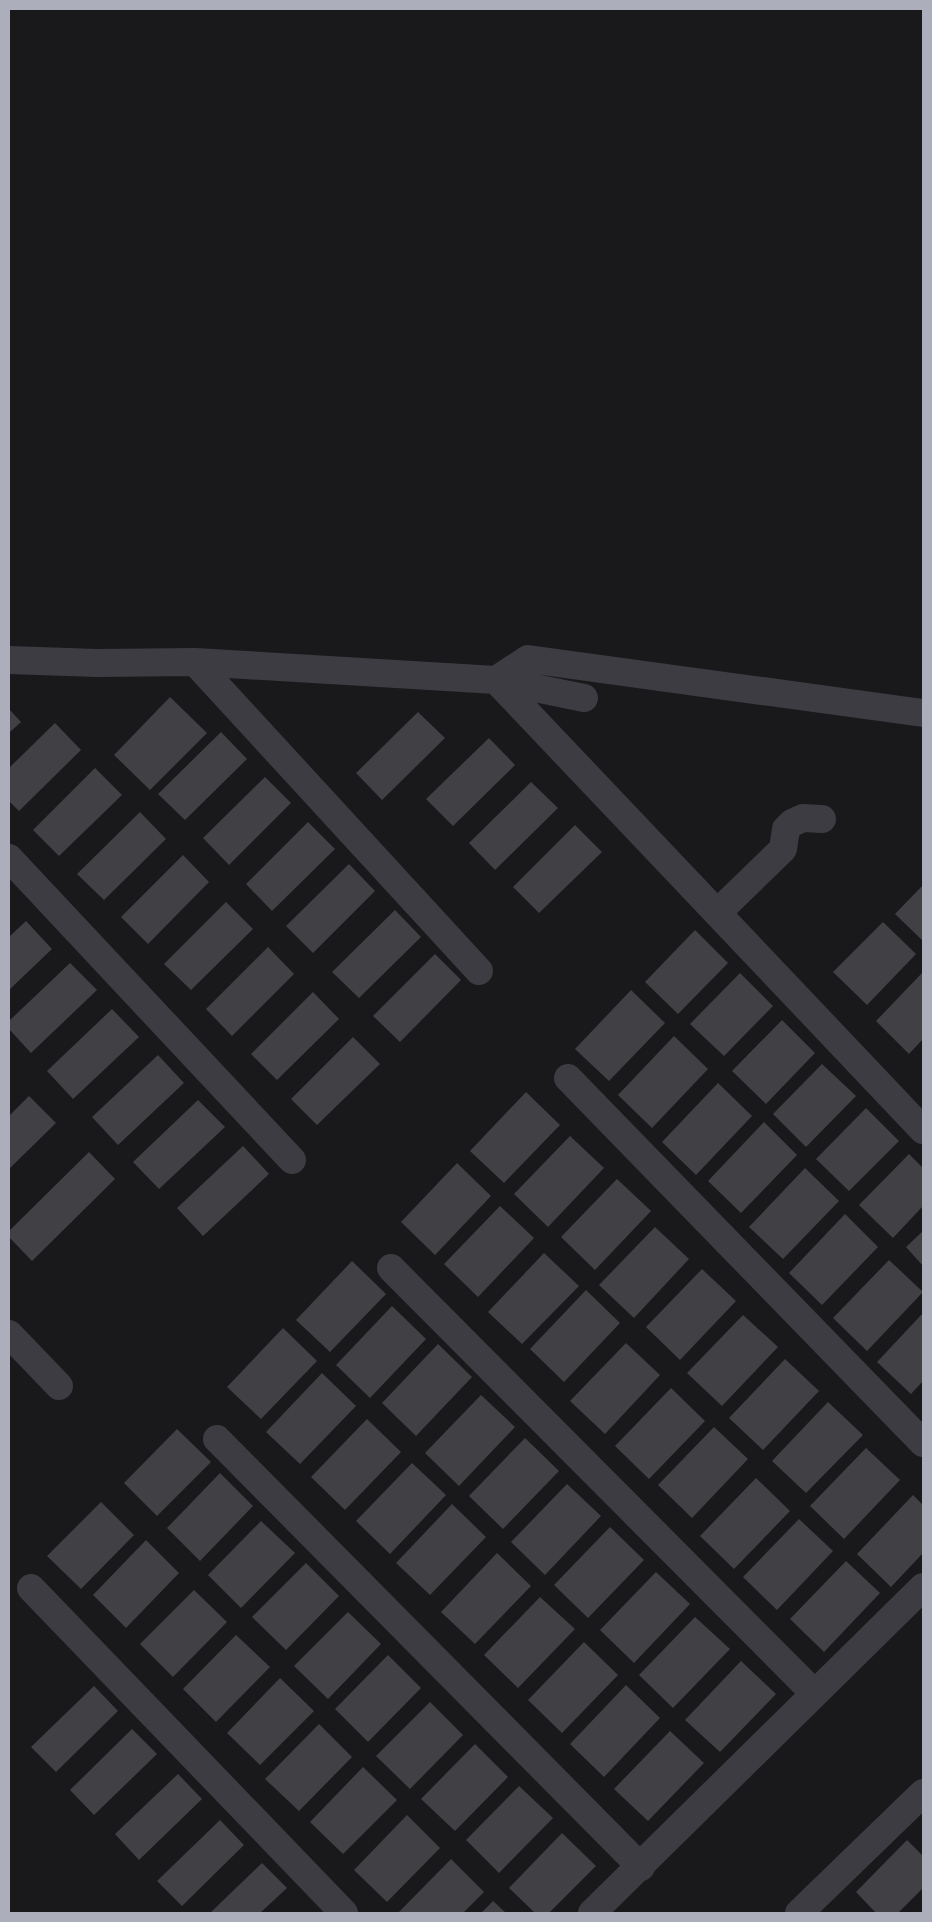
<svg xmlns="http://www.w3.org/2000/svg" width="932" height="1922" viewBox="0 0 932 1922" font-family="Karla,sans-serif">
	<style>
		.building { fill: #414145 }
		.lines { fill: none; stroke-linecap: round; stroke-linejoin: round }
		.minor { stroke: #3c3c42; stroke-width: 28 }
	</style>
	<rect width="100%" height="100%" fill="#19191b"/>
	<path class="building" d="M170 697 207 733 150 790 114 755Z
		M9 709 21 722 9 733Z
		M418 712 445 738 382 800 356 773Z
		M55 723 81 750 19 811 9 801V768Z
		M221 732 247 759 185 820 158 794Z
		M489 738 515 765 453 826 426 799Z
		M95 768 122 795 59 856 33 830Z
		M265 777 291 803 229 865 203 838Z
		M531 782 558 808 495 870 469 843Z
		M140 812 166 839 104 900 77 874Z
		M308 822 335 849 272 911 246 884Z
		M575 825 602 852 539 913 513 887Z
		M183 855 209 882 148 944 121 917Z
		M349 864 375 891 313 953 286 926Z
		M923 885V941L895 914Z
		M226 902 253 929 191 990 164 964Z
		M395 910 421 937 359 998 332 972Z
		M26 921 52 949 9 990V937Z
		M883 922 916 954 867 1005 833 972Z
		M695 930 728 963 678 1014 645 982Z
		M268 947 294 974 232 1036 206 1009Z
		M435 954 461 980 400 1042 373 1016Z
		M70 963 97 990 31 1053 9 1029V1021Z
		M923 972V1039L909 1054 876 1021Z
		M740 973 773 1006 724 1056 690 1024Z
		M631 990 665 1023 609 1081 575 1049Z
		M313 992 339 1019 277 1080 251 1054Z
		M112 1009 139 1037 73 1099 47 1071Z
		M782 1020 815 1053 766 1104 732 1071Z
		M674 1036 708 1069 652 1128 618 1095Z
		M353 1037 380 1064 317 1125 291 1099Z
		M158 1055 184 1083 118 1145 92 1117Z
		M822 1064 856 1096 806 1147 773 1114Z
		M718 1083 752 1116 696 1175 662 1142Z
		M526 1092 560 1125 504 1183 470 1151Z
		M29 1096 56 1123 9 1169V1116Z
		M198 1100 225 1127 159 1189 133 1162Z
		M866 1108 899 1141 849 1191 816 1159Z
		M764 1122 797 1155 741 1213 708 1181Z
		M570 1136 604 1168 548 1227 514 1194Z
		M243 1146 269 1174 203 1236 177 1208Z
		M89 1152 115 1179 32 1261 9 1237V1231Z
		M909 1154 923 1168V1206L893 1238 859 1205Z
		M457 1163 491 1196 435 1255 401 1222Z
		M805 1168 839 1201 783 1259 749 1227Z
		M617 1179 651 1211 595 1270 561 1237Z
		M500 1206 534 1238 478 1297 444 1264Z
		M845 1214 878 1247 822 1305 789 1273Z
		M655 1227 689 1259 634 1318 599 1285Z
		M923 1231V1266L906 1247Z
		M544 1253 579 1286 522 1344 488 1312Z
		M889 1260 923 1292 867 1351 833 1318Z
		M352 1261 386 1294 330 1352 296 1320Z
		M702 1269 736 1301 680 1360 646 1327Z
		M586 1290 620 1323 564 1382 530 1349Z
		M392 1306 426 1339 370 1398 336 1365Z
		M923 1313V1381L911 1394 877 1362Z
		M743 1315 778 1347 722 1406 687 1373Z
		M283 1328 317 1361 261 1419 227 1387Z
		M626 1343 660 1375 605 1434 570 1401Z
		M438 1344 472 1377 416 1436 382 1403Z
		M785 1359 819 1391 763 1450 729 1418Z
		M322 1373 356 1406 300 1464 266 1432Z
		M671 1388 705 1421 649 1479 615 1446Z
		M481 1395 515 1427 459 1486 425 1453Z
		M828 1402 863 1435 806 1493 772 1461Z
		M367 1419 401 1452 345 1510 311 1477Z
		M714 1427 748 1459 692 1518 658 1485Z
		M177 1429 211 1462 157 1516 124 1483Z
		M525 1438 559 1471 503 1529 469 1496Z
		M866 1448 900 1480 844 1539 810 1506Z
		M412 1463 446 1495 390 1554 356 1521Z
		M220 1473 253 1506 200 1561 167 1528Z
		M756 1478 790 1511 734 1569 700 1536Z
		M567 1484 601 1516 545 1575 511 1542Z
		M913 1495 923 1505V1553L891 1587 857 1554Z
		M101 1502 134 1535 81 1589 47 1556Z
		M452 1504 486 1537 430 1595 396 1563Z
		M799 1519 833 1551 777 1610 743 1577Z
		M261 1521 295 1553 241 1608 208 1575Z
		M610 1527 644 1560 588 1618 554 1585Z
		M146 1540 179 1573 126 1628 93 1595Z
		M497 1553 531 1586 475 1644 441 1612Z
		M846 1561 880 1593 824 1652 790 1619Z
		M306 1563 339 1596 286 1650 252 1617Z
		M656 1572 690 1604 634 1663 600 1630Z
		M194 1590 227 1622 173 1677 140 1644Z
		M540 1597 575 1629 518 1688 484 1655Z
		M348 1612 381 1644 328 1699 294 1666Z
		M695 1617 730 1649 673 1708 639 1675Z
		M236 1635 270 1667 216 1722 183 1689Z
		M584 1642 618 1675 562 1733 528 1700Z
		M388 1655 421 1688 368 1742 335 1709Z
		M741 1661 776 1694 720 1752 685 1720Z
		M280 1678 314 1711 260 1765 227 1733Z
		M626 1685 660 1718 604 1777 570 1744Z
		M94 1686 118 1711 56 1772 31 1747Z
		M430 1702 463 1735 410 1789 376 1756Z
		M319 1724 352 1757 299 1811 265 1779Z
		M132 1729 157 1754 94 1815 70 1790Z
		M670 1731 704 1763 648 1821 614 1789Z
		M475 1744 508 1777 455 1831 421 1799Z
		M363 1767 397 1800 343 1854 310 1822Z
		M178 1774 202 1799 139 1860 115 1834Z
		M519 1786 553 1818 499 1873 466 1840Z
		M407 1815 440 1848 387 1902 354 1870Z
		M220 1820 244 1845 182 1906 157 1881Z
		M562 1833 596 1866 549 1913H535L509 1888Z
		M907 1840 923 1856V1888L898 1913H876L856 1892Z
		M451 1859 484 1892 463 1913H398Z
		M262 1863 287 1888 260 1913H210Z
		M493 1901 506 1913H481Z"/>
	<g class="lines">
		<path class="minor" d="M9 660 97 663 195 662 496 680 923 1130
			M195 662 479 971
			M496 680 528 659 923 713
			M496 680 584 698
			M9 858 292 1160
			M717 913 783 849 786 829 792 823 803 818 822 819
			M568 1078 923 1443
			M391 1268 814 1693
			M9 1334 59 1386
			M217 1439 641 1867
			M31 1588 344 1913
			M592 1913 923 1587
			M799 1913 923 1793"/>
	</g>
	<rect width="932" height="1922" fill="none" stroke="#acaebb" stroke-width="20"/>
</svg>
